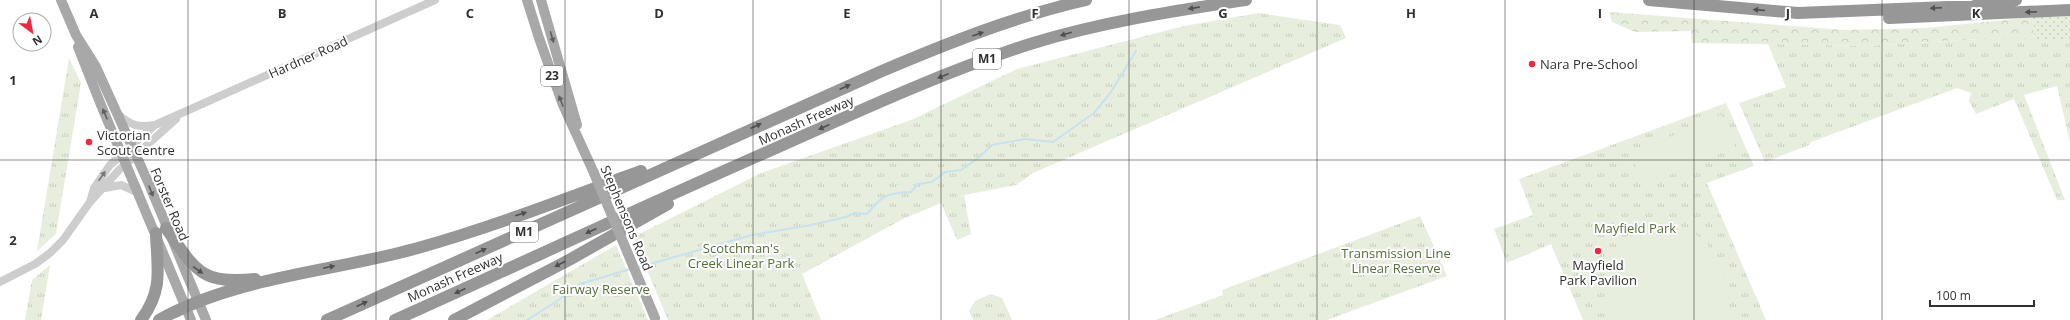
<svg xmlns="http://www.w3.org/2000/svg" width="2070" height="320" viewBox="0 0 2070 320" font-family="'Open Sans',sans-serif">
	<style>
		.grass { fill: url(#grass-dots) }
		.forest { fill: url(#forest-crowns) }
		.park { fill: url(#park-tufts) }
		.pitch { fill: #e7eedd }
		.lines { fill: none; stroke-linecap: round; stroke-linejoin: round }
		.stream { stroke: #c8e1ef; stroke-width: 2 }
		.tertiary { stroke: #cdcdcd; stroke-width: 8 }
		.primary { stroke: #a8a8a8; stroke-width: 10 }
		.motorway { stroke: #979797; stroke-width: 12 }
		.primary-bridge { stroke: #a8a8a8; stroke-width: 10 }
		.oneway { fill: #4f4f4f }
		.oneway2 { fill: #606060 }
		.oneway3 { fill: #777 }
		.grid { fill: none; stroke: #303030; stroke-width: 1; stroke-opacity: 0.55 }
		.poi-dot { fill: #f1283d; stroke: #fff; stroke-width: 1.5 }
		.labels { text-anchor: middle; stroke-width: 4; stroke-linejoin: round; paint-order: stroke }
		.shield { fill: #fff; stroke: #6e6e6e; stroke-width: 1 }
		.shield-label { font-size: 12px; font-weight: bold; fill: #303030 }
		.street-label { font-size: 13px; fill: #303030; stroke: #fff }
		.poi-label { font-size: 13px; fill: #303030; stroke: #fff; text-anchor: start }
		.park-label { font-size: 13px; fill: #546f3a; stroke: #fff }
		.grid-label { font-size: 13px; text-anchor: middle; font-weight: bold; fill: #303030; stroke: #fff; stroke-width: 4; stroke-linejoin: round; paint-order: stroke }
	</style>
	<defs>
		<pattern id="grass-dots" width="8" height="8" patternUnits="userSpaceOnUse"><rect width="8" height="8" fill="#e7eedd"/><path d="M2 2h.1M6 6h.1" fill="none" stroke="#c6ccbe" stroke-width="1.8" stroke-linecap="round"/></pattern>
		<pattern id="forest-crowns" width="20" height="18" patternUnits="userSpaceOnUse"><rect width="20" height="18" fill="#e7eedd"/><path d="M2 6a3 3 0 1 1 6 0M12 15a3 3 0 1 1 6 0" fill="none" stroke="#c6ccbe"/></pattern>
		<pattern id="park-tufts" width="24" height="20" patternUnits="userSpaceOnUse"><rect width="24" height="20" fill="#e7eedd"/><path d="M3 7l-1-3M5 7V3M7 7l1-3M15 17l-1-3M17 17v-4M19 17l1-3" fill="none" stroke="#c6ccbe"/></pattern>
	</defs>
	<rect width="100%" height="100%" fill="#fff"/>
	<path class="grass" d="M2070 16V39H2034L2033 17Z"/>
	<path class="forest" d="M1609 12 1845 30 1926 28 2033 17 2034 39H1977L1869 46 1692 43 1691 31 1635 32 1612 22Z"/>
	<path class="park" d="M1259 13 1340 25 1346 38 1033 173 1016 185 964 195 971 234 957 240 941 203 903 219 802 274 821 320H668L633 237 761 173 911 120 1017 69 1184 26Z
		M1977 39H2070V142L2057 86 2024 95 2065 200H2057L2014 99 1976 114 1969 101 1971 93 1957 88 1811 142 1809 145 1765 162 1739 103 1786 87 1768 44 1869 46Z
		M69 58 81 83 56 234 37 251Z
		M1726 103 1754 166 1707 183 1766 320H1583L1551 244 1507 263 1494 229 1533 215 1519 179Z
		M1420 216 1447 276 1327 320H1155L1223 295 1222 290Z
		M616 245 648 320H487Z
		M50 265 41 320H25L32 280Z
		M991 294 1002 298 1012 320H973L969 311 975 301Z"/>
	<path class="pitch" d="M1721 115 1735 147 1644 186 1630 154Z
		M1652 223C1663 224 1675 224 1685 229 1717 241 1735 289 1728 320H1613C1597 278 1607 238 1652 223Z"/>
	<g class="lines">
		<path class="stream" d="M636 268 752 235 811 225 846 217 855 213 867 214C882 195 888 193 911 192L918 184 932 182 945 172 961 170 978 158 992 145 1025 139 1053 142 1094 113 1111 92 1136 51
			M527 320 557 301 580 284 630 269"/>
		<path class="tertiary" d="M119 115C131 125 138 128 154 125
			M105 188 121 185 139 193
			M90 202 94 188 110 165 155 125 435 0
			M0 282 35 264 50 253 63 240 90 202 119 170 176 119"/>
		<path class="primary" d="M61 0 76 35 96 67 149 184 206 320
			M527 0 539 38 563 105 594 173
			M541 0 577 125
			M78 47 101 105 191 320"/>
		<path class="motorway" d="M1649 0 1798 13 1973 6 2016 0
			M1889 18 2070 10
			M166 228C195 269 200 285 255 279
			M141 320C164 289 157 268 156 233
			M159 320C238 276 332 272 418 248 493 227 567 198 641 171
			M327 320 882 71C948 43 1016 16 1086 0
			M395 320C522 263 648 204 776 148 859 111 943 72 1030 44 1101 22 1174 11 1246 0
			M454 320 569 260 668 204"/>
		<path class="primary-bridge" d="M594 173 655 318"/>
	</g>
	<defs><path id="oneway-solid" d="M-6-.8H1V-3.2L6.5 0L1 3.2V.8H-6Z"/></defs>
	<g class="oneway">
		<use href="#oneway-solid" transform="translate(1194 8) rotate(171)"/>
		<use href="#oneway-solid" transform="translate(1936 8) rotate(177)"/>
		<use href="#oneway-solid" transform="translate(1759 10) rotate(-175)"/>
		<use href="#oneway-solid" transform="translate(2031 12) rotate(177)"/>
		<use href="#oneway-solid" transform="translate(978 34) rotate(-19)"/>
		<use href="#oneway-solid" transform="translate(1066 34) rotate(164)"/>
		<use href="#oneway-solid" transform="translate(943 76) rotate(158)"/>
		<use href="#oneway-solid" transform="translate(845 87) rotate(-24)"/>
		<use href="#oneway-solid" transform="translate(756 126) rotate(-24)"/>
		<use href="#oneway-solid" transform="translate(824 127) rotate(156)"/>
		<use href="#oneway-solid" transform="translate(521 214) rotate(-18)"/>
		<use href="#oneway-solid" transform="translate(591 231) rotate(156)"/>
		<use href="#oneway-solid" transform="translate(481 251) rotate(-24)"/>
		<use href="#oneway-solid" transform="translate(560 264) rotate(153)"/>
		<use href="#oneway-solid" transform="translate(329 267) rotate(-12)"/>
		<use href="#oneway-solid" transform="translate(198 270) rotate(35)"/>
		<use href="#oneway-solid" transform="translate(460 291) rotate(156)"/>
		<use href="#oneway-solid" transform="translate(362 304) rotate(-24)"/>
	</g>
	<g class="oneway2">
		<use href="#oneway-solid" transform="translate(552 37) rotate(74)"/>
		<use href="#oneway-solid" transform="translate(561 101) rotate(-111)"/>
		<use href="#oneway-solid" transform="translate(105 114) rotate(-113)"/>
		<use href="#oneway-solid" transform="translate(151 191) rotate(68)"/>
	</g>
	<use class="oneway3" href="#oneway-solid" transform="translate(102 176) rotate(-55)"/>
	<path class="grid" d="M188 0V320M376 0V320M565 0V320M753 0V320M941 0V320M1129 0V320M1317 0V320M1505 0V320M1694 0V320M1882 0V320M0 160H2070"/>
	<g class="poi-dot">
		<circle cx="1532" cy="64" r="4"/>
		<circle cx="89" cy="142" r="4"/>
		<circle cx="1598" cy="251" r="4"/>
	</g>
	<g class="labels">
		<g class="shield">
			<rect x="973" y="49" width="28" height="20" rx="3"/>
			<rect x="541" y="66" width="22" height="20" rx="3"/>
			<rect x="510" y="222" width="28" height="20" rx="3"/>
		</g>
		<g class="shield-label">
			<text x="987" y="63">M1</text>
			<text x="552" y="80">23</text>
			<text x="524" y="236">M1</text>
		</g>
		<g class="street-label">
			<text transform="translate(308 57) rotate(-24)" y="5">Hardner Road</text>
			<text transform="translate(806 120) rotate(-24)" y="5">Monash Freeway</text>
			<text transform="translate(170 204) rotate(67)" y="5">Forster Road</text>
			<text transform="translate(627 218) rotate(67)" y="5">Stephensons Road</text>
			<text transform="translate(455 277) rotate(-24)" y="5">Monash Freeway</text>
		</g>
		<g class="poi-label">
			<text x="1540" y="69">Nara Pre-School</text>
			<text x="97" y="140">Victorian<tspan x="97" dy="15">Scout Centre</tspan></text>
			<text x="1598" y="270" text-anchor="middle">Mayfield<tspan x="1598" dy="15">Park Pavilion</tspan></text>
		</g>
		<g class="park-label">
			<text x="1635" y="233">Mayfield Park</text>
			<text x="741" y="253">Scotchman's<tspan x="741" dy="15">Creek Linear Park</tspan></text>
			<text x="1396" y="258">Transmission Line<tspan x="1396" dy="15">Linear Reserve</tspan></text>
			<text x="601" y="294">Fairway Reserve</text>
		</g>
	</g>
	<g class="grid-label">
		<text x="94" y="18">A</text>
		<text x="282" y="18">B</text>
		<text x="470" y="18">C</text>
		<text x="659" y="18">D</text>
		<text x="847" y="18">E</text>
		<text x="1035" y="18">F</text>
		<text x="1223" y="18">G</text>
		<text x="1411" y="18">H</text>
		<text x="1600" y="18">I</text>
		<text x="1788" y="18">J</text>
		<text x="1976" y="18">K</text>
		<text x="13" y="85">1</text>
		<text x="13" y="245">2</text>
	</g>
	<g transform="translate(32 32) rotate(148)"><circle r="19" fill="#ffffff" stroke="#acacac"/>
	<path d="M0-3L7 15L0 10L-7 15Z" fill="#f1283d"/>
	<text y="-6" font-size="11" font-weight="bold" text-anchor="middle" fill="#303030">N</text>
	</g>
	<path d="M1930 300v6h104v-6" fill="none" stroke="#303030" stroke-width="2"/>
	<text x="1936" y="300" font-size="12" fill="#303030" stroke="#ffffff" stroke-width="3" paint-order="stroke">100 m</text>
</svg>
